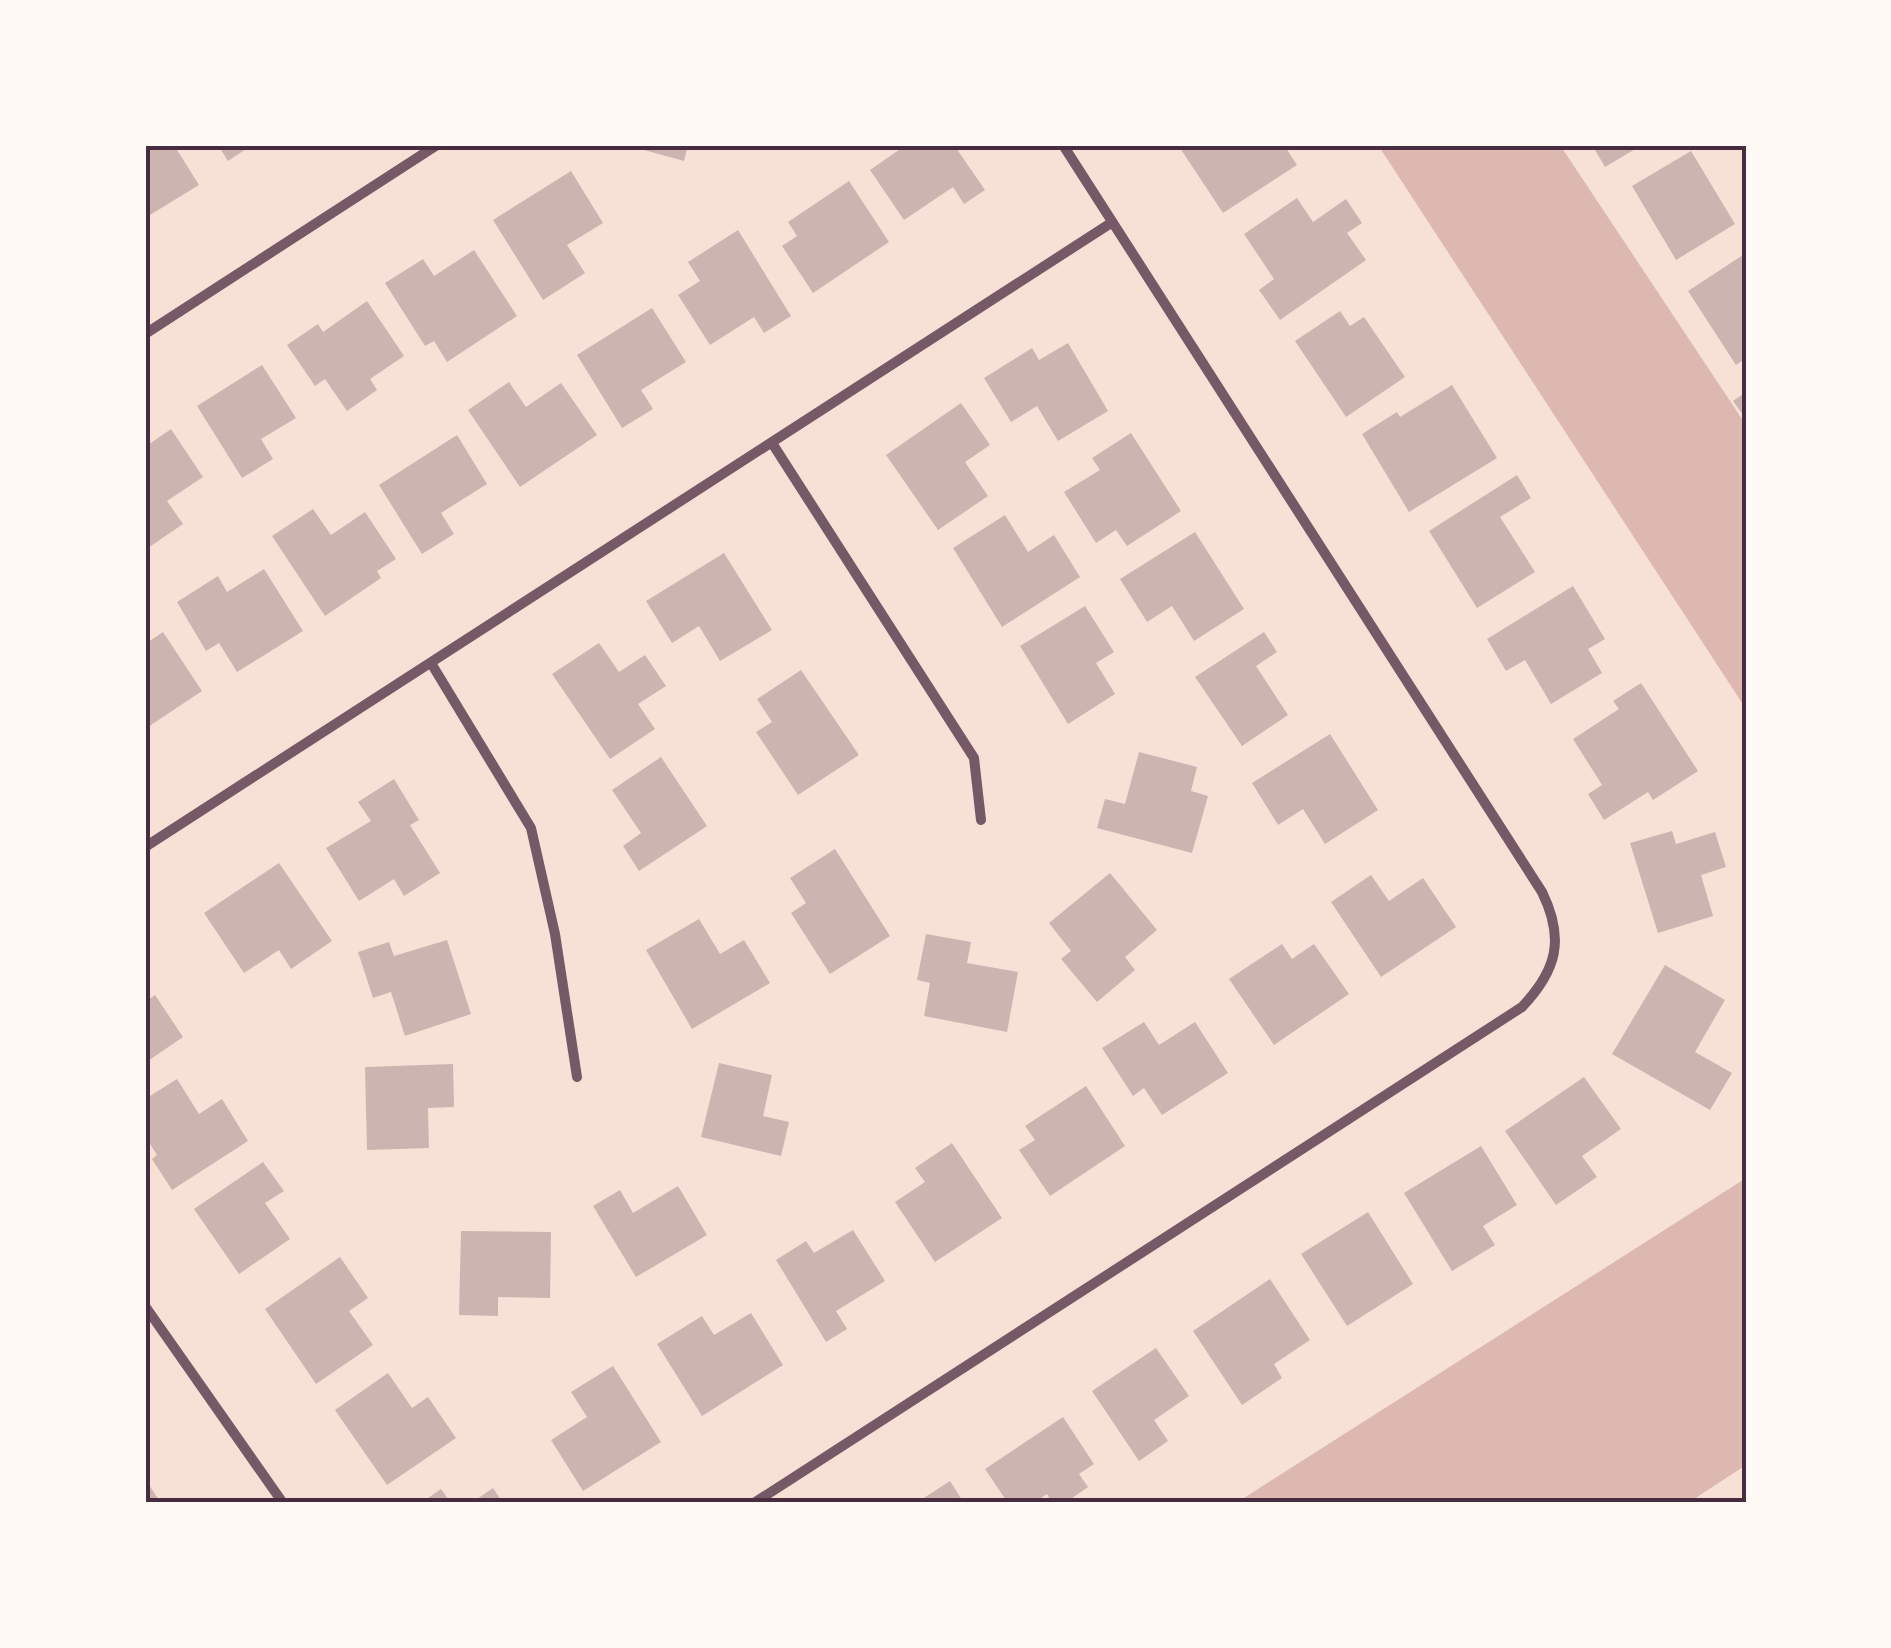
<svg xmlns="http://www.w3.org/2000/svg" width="1891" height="1648" viewBox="0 0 1891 1648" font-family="'Fira Sans Condensed',sans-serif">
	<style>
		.water { fill: #dcb8b0 }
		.building { fill: #ccb4b1 }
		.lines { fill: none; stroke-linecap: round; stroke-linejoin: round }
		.minor { stroke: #755966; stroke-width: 10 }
		.neatline { fill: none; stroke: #4a2c40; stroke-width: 4 }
	</style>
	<rect width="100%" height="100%" fill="#f7e1d7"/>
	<path class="water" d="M1378 145H1560L1746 425V709Z
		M1746 1178V1465L1688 1503H1236Z"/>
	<path class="building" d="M145 145H174L199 185 145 218Z
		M218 145H252L228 161Z
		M626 145H688L684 161Z
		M906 145H954L985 190 964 204 953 187 904 220 870 170Z
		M1178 145H1254L1256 148 1261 145H1284L1297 165 1223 213Z
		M1592 145H1642L1605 167Z
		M1691 151 1735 224 1676 260 1632 186Z
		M571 171 603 223 567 245 585 273 543 300 493 220Z
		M849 181 889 242 813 293 782 246 797 236 788 222Z
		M1297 198 1313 222 1346 199 1362 223 1347 233 1366 260 1280 320 1259 290 1274 279 1244 234Z
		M738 230 791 316 764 333 754 317 710 345 678 295 700 281 688 262Z
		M474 250 517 316 447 362 434 341 425 346 385 283 423 259 434 276Z
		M1746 253V358L1736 365 1688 291Z
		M367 301 404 356 370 379 377 390 347 411 325 379 315 386 287 345 318 324 323 332Z
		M652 308 686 362 641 390 653 409 622 428 577 355Z
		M1340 311 1350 326 1364 317 1405 377 1346 417 1295 341Z
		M1068 343 1108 411 1058 441 1037 406 1011 422 984 378 1032 348 1039 360Z
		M262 365 296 418 261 439 273 459 242 478 197 406Z
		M509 382 526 407 561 383 597 435 520 487 468 410Z
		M1452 385 1497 458 1409 512 1362 434 1397 412 1400 417Z
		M1746 392V419L1733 401Z
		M961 403 990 445 965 462 988 496 938 530 886 455Z
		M171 429 203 477 167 501 183 524 145 550V447Z
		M1131 433 1181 511 1127 546 1116 530 1096 543 1064 492 1100 470 1092 458Z
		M457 435 487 484 441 513 454 534 422 554 379 485Z
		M1517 475 1531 498 1500 517 1535 572 1477 608 1429 531Z
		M313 509 331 535 365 512 396 559 377 571 381 578 325 616 272 536Z
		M1005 515 1028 552 1054 535 1080 577 1002 627 953 548Z
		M1195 532 1244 609 1194 641 1172 606 1147 622 1120 579Z
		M724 553 772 630 720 661 699 626 672 643 646 601Z
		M264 569 303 631 237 672 219 643 206 651 177 602 218 576 227 592Z
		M1573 586 1605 639 1588 649 1602 673 1551 704 1525 660 1506 671 1487 639Z
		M1085 606 1114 652 1096 663 1115 694 1068 724 1020 646Z
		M163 632 202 691 145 729V644Z
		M1264 632 1277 652 1256 666 1288 715 1242 746 1195 677Z
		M599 643 619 672 645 655 666 686 638 704 655 729 610 759 552 674Z
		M801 670 859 755 798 795 756 732 772 722 757 699Z
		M1641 683 1698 771 1653 800 1648 792 1604 820 1588 794 1602 785 1573 739 1619 709 1613 701Z
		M1330 734 1378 810 1325 844 1303 809 1278 825 1252 783Z
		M1139 752 1197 767 1191 791 1208 796 1192 853 1097 828 1105 799 1125 804Z
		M661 757 707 826 639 871 623 846 641 833 612 790Z
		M394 779 419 820 410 825 440 873 404 896 394 879 359 901 326 848 371 821 358 802Z
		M1672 831 1676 844 1715 832 1726 867 1701 875 1713 916 1658 933 1630 843Z
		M835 849 890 936 830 974 791 913 806 903 790 878Z
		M279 863 332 941 291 969 279 950 244 973 204 913Z
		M1110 873 1157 930 1125 957 1135 970 1097 1002 1061 959 1071 951 1049 923Z
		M1371 875 1389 901 1423 878 1456 927 1381 977 1331 902Z
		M699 919 720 954 744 940 770 983 692 1029 646 950Z
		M926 934 971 942 967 963 1018 972 1007 1032 924 1016 930 983 917 980Z
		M447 940 471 1014 405 1036 391 992 373 998 358 952 389 942 394 956Z
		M1282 944 1292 959 1314 944 1349 994 1274 1045 1229 979Z
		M1665 965 1725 1000 1695 1052 1732 1073 1710 1110 1612 1054Z
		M155 995 183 1037 145 1063V1002Z
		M1144 1022 1159 1045 1195 1022 1228 1073 1162 1115 1144 1088 1133 1096 1102 1048Z
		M719 1063 772 1075 763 1116 789 1122 781 1156 701 1137Z
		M453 1064 454 1107 428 1108 429 1148 367 1150 365 1067Z
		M1584 1077 1621 1129 1582 1156 1597 1177 1556 1205 1505 1131Z
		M177 1079 199 1114 222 1099 248 1141 172 1190 152 1159 157 1155 145 1136V1099Z
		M1086 1086 1125 1146 1050 1196 1019 1150 1035 1140 1025 1126Z
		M952 1143 1002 1218 935 1262 895 1202 925 1182 915 1168Z
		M1481 1146 1517 1205 1483 1226 1495 1245 1452 1271 1404 1193Z
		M263 1162 284 1191 265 1203 290 1239 239 1274 194 1209Z
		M678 1186 707 1235 636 1277 593 1206 620 1190 633 1213Z
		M1368 1212 1413 1284 1347 1326 1301 1254Z
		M853 1230 885 1281 836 1311 847 1329 826 1342 776 1260 806 1241 814 1253Z
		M461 1231 551 1232 550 1298 498 1297V1316L459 1315Z
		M340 1257 368 1298 349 1311 373 1345 316 1384 265 1309Z
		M1270 1279 1310 1340 1274 1364 1282 1378 1242 1405 1193 1331Z
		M751 1313 783 1365 702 1416 657 1344 702 1316 714 1335Z
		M1156 1348 1189 1396 1154 1420 1168 1441 1139 1461 1092 1391Z
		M613 1366 661 1442 583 1491 551 1440 587 1417 571 1392Z
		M388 1373 412 1408 428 1397 456 1438 387 1485 335 1410Z
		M1063 1417 1094 1464 1079 1474 1088 1487 1065 1503H1052L1047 1494 1033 1503H1008L985 1469Z
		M145 1479 159 1500 154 1503H145Z
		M950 1481 964 1503H916Z
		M493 1488 503 1503H471Z
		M441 1489 451 1503H421Z"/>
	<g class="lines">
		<path class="minor" d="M145 334 437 145
			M772 443 974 758 981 820
			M431 663 531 828 555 934 577 1077
			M145 847 1111 223
			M145 1306 283 1503
			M754 1503 1522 1007C1557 970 1565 939 1542 892L1063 145"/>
	</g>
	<rect width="1891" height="1648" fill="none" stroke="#fffaf5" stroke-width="295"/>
	<rect x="148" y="148" width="1596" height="1352" class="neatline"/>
</svg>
